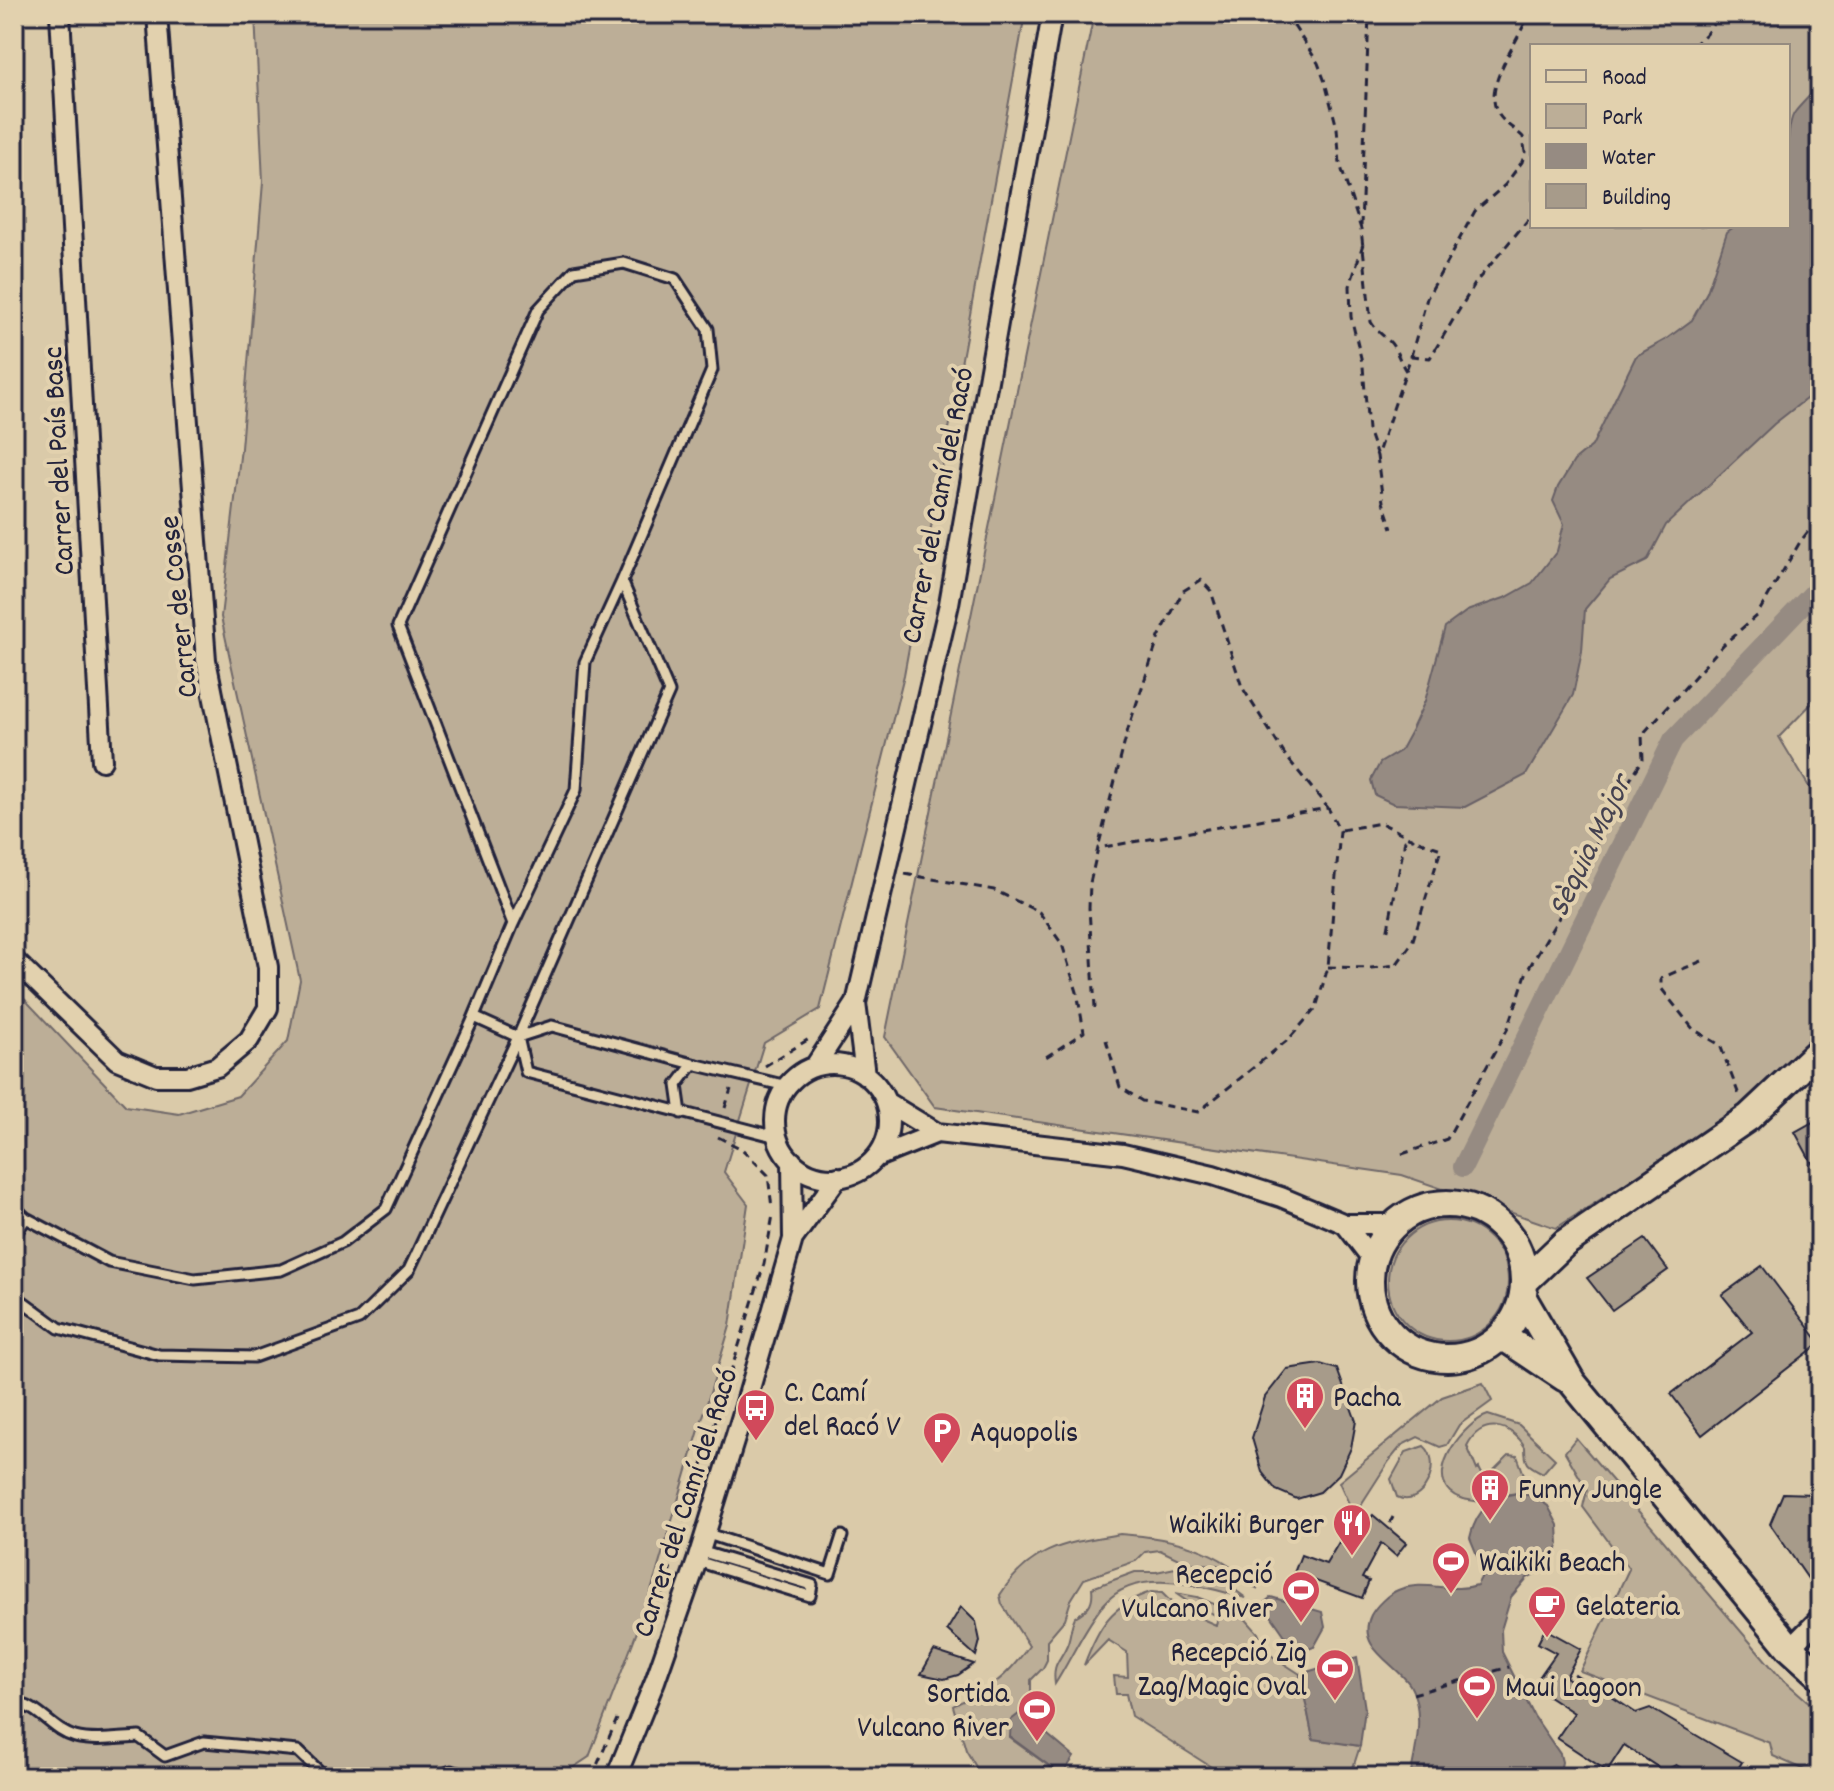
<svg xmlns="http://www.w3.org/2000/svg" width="1834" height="1791" viewBox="0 0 1834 1791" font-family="Dekko,sans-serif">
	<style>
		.green { fill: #bcae97; stroke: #6f6869; stroke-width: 2; fill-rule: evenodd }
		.water { fill: #968b82; stroke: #686166; stroke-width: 2 }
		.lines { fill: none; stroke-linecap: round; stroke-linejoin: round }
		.canal { stroke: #968b82; stroke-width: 20 }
		.building { fill: #a79b8a; stroke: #22223b; stroke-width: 2 }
		.lane-casing { stroke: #22223b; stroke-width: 15 }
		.street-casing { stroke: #22223b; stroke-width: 24 }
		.secondary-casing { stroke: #22223b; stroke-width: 32 }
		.path { stroke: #22223b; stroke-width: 3; stroke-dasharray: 8 6; stroke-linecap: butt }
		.lane { stroke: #e2d1ae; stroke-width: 9 }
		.street { stroke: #e2d1ae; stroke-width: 18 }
		.secondary { stroke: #e2d1ae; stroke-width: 26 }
		.labels { text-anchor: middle; stroke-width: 8; stroke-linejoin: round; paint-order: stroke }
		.street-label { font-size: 30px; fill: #22223b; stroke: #e2d1ae }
		.poi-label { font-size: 30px; fill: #22223b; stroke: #e2d1ae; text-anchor: start }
		.water-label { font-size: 32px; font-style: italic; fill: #454250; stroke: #e2d1ae }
	</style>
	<rect width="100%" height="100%" fill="#dacaa9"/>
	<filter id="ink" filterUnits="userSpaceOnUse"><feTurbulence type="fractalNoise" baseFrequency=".0125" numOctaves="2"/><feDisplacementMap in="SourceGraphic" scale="16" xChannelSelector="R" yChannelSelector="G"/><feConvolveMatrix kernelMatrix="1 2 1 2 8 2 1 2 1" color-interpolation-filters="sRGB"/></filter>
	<g filter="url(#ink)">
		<path class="green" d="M255 14H1025L904 675 820 1009 764 1043 724 1172 748 1204 730 1326 646 1608 589 1757 559 1777H14V988L126 1106 179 1114 238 1096 288 1041 300 980 221 617 241 448 263 182Z
			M1094 14H1820V695L1779 737 1820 805V1029L1744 1107 1556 1228 1402 1175 935 1107 885 1037ZM1532 46H1788V226H1532Z
			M1388 1281a60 60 0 1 1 120 0a60 60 0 1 1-120 0Z
			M1483 1383 1492 1401 1459 1425 1447 1445 1440 1447 1418 1437 1402 1445 1389 1461 1339 1539V1531L1350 1506 1339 1482 1442 1397Z
			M1488 1415 1519 1425 1555 1459 1543 1473C1527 1465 1525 1464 1525 1447 1511 1423 1481 1417 1467 1446L1477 1470 1479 1468 1494 1498 1486 1504C1474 1499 1461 1502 1450 1492 1427 1470 1465 1422 1488 1415Z
			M1576 1438 1779 1676 1820 1712V1777L1773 1756 1770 1743 1580 1671 1629 1569 1583 1507 1587 1490 1565 1452Z
			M1424 1446C1444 1463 1422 1510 1397 1497L1391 1479 1406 1452Z
			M1509 1455 1517 1456 1528 1485 1520 1484 1517 1493 1504 1495 1494 1470Z
			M1120 1534C1175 1538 1218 1548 1258 1589L1217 1565 1187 1563 1160 1550 1145 1552 1136 1561 1084 1579 1071 1600 1065 1619 1047 1640V1660L1043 1668 1031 1680V1696L1025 1712 1020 1713 1014 1741 1064 1777H982L966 1750 953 1706C991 1687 1003 1682 1029 1646L1002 1604 1000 1595C1031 1546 1067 1543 1120 1534Z
			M1175 1568 1198 1577 1220 1579 1246 1598C1204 1587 1138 1565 1104 1604 1085 1626 1071 1659 1055 1684 1052 1662 1060 1662 1067 1645 1071 1636 1070 1627 1075 1617 1087 1610 1094 1604 1092 1588L1135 1572H1156Z
			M1151 1592 1162 1593 1177 1608 1216 1625 1218 1616 1191 1604 1175 1593 1197 1597 1243 1616 1258 1633 1266 1652 1300 1674 1313 1738 1360 1746 1350 1777H1227L1131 1716 1126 1694H1116L1114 1676 1128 1677 1127 1652 1108 1640 1084 1665C1098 1628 1111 1604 1151 1592Z"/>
		<path class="water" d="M1820 84V388L1774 424 1666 525 1647 561 1610 579 1585 609 1582 651 1573 695 1526 775 1465 807 1394 804 1375 795 1371 780 1380 763 1400 751 1412 729 1425 701 1445 627 1467 611 1507 597 1532 583 1557 551 1564 524 1553 501 1558 487 1574 461 1592 446 1636 356 1665 340 1692 320 1707 292 1727 232 1735 226H1788C1788 204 1783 127 1795 112 1802 103 1812 94 1820 84Z
			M1519 1493 1535 1497 1548 1506 1558 1525 1559 1544 1549 1566 1527 1578 1511 1597 1501 1630 1502 1652 1534 1716 1560 1754 1562 1762 1559 1777H1410C1416 1750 1425 1710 1410 1685 1396 1663 1355 1648 1371 1615 1376 1606 1388 1594 1398 1590 1425 1579 1451 1594 1477 1585L1484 1572 1470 1538C1476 1511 1491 1496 1519 1493Z
			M1271 1597 1322 1612 1325 1627 1314 1647 1297 1653 1263 1604Z
			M1357 1657 1365 1709 1360 1746 1313 1739 1300 1674Z
			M1020 1713 1036 1716 1042 1730 1074 1757 1062 1775 1010 1737 1011 1720Z"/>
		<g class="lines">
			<path class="canal" d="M1463 1167 1673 740 1820 586"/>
		</g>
		<path class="building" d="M1820 1118V1178L1795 1132Z
			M1645 1239 1668 1270 1612 1310 1587 1278Z
			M1762 1266 1820 1343 1702 1435 1671 1394 1752 1332 1722 1295Z
			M1320 1364 1337 1369 1356 1421 1351 1448 1339 1474 1320 1492 1297 1499 1276 1490 1262 1472 1252 1438 1265 1397 1287 1369Z
			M1783 1493 1814 1494 1820 1502V1575L1811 1583 1770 1524Z
			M1373 1515 1406 1543 1396 1556 1381 1543 1362 1578 1369 1581 1362 1598 1294 1573 1301 1555 1326 1564 1339 1542 1345 1545 1349 1538 1352 1540Z
			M961 1607 976 1622 980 1641 976 1656 947 1630Z
			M1545 1629 1581 1649 1566 1677 1594 1696 1600 1689 1636 1713 1650 1708 1742 1762 1733 1777H1696L1676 1765 1664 1771 1624 1745 1607 1771 1557 1738 1574 1713 1533 1686 1556 1653 1538 1643Z
			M934 1651 974 1664 958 1675 944 1679 921 1674Z"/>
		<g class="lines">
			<defs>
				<path id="lane" d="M513 924 576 790 585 662 622 581
					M474 1017 518 1037
					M681 1113 677 1085 693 1064
					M777 1137 526 1072 518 1037 552 1026 693 1064 787 1086
					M14 1207 26 1218 109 1262 195 1279 281 1270 343 1242 386 1209 471 1024 513 924 398 626 538 310 574 271 624 263 675 279 708 329 712 370 622 581 669 692 518 1037 409 1270 359 1319 254 1357 159 1355 59 1328 14 1295
					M14 1236 26 1218
					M705 1533 830 1574 842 1536
					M697 1561 810 1596 812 1585 700 1551
					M14 1703C39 1705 52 1731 75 1737 94 1742 119 1738 139 1737L165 1756 204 1742 298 1751 320 1772 343 1777
					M436 1777 451 1771 463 1774 465 1777"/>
				<path id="street" d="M60 14 102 761
					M14 960 117 1060 156 1076H187L217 1067 249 1040 268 1008V967L206 660 157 14
					M856 1003 949 604 1052 14
					M775 1121a57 57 0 1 1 114 0a57 57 0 1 1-114 0Z
					M815 1066 856 1003 865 1075
					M886 1102 937 1133 1123 1154 1213 1175 1281 1197 1345 1224H1393
					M877 1157 937 1133
					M1345 1224 1372 1259
					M793 1239 838 1177
					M1790 1648 1820 1618
					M616 1777 655 1681 697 1561 745 1406 793 1239 792 1161"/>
				<path id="secondary" d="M1370 1281a77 77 0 1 1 154 0a77 77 0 1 1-154 0Z
					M1525 1281 1565 1243 1749 1117 1820 1050
					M1523 1298 1572 1382 1790 1648 1820 1675
					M1502 1336 1565 1378"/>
			</defs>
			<use href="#lane" class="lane-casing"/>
			<use href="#street" class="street-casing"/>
			<use href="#secondary" class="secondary-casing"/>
			<path class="path" d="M1286 14 1318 63 1325 82 1337 128 1340 164 1361 229 1371 322C1377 332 1382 334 1390 342 1396 348 1400 362 1406 371
				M1693 46 1706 34 1720 14
				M1361 226 1369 14
				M1363 244 1350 286 1351 317 1363 366 1368 430 1377 456 1411 356 1427 298 1475 211 1505 185 1522 162 1525 152 1523 137C1516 130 1504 123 1499 115 1480 87 1520 42 1528 14
				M1411 356 1430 358 1476 282 1532 215
				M1377 456 1383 502 1392 528
				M1820 720C1809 739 1810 753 1820 772
				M1341 830 1381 823 1413 839 1405 840 1387 934
				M905 874 994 890 1039 912 1062 944 1077 992 1084 1032 1046 1057
				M1702 961 1661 978V988L1693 1029 1720 1045 1739 1095
				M1328 967 1371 968 1396 965 1412 943 1441 849 1413 839
				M1095 1008 1089 908 1090 883 1098 848 1328 808 1285 755 1242 687 1211 591 1201 580 1183 591 1159 637 1128 729 1098 848
				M1106 1040 1120 1087 1142 1101 1198 1112 1289 1039 1316 1008 1328 967 1340 831 1328 808
				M765 1066 809 1039
				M725 1108 731 1089
				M718 1137 742 1149 768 1175 772 1208
				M1402 1154 1447 1139 1508 1028 1527 971 1558 919 1623 791 1643 759 1642 735 1724 644 1757 615 1800 542 1820 516
				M1390 1523 1393 1517
				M656 1615 764 1264 773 1215
				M1574 1674 1580 1678
				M1413 1694 1509 1667
				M592 1777 617 1719
				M1598 1777 1614 1775"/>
			<use href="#lane" class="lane"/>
			<use href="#street" class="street"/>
			<use href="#secondary" class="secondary"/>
		</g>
	</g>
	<defs>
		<symbol id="building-pin" viewBox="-11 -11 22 30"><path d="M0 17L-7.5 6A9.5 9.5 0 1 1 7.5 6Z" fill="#d1495b" stroke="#e2d1ae"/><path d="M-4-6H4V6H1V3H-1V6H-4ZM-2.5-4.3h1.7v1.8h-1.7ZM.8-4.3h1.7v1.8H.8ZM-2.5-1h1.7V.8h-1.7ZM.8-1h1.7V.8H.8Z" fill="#fff"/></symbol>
		<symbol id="bus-pin" viewBox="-11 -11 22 30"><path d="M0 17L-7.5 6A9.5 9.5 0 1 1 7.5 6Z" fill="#d1495b" stroke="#e2d1ae"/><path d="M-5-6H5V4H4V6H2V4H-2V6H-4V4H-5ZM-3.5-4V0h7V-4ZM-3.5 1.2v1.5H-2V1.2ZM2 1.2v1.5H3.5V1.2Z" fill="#fff"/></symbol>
		<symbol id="parking-pin" viewBox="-11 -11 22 30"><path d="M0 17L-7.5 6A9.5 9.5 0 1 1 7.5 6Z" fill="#d1495b" stroke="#e2d1ae"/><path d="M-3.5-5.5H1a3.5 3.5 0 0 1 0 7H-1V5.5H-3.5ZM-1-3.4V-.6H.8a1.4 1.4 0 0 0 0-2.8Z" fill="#fff"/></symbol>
		<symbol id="restaurant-pin" viewBox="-11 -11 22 30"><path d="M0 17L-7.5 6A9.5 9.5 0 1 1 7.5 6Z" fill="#d1495b" stroke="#e2d1ae"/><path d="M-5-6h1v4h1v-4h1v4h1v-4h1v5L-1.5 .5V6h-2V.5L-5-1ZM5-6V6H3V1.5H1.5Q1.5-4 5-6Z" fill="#fff"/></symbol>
		<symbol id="stadium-pin" viewBox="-11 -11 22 30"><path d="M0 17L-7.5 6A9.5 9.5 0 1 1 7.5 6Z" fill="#d1495b" stroke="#e2d1ae"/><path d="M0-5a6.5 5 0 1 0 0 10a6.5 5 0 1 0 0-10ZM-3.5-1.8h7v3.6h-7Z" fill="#fff"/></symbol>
		<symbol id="cafe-pin" viewBox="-11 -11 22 30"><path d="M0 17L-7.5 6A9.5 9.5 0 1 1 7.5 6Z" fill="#d1495b" stroke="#e2d1ae"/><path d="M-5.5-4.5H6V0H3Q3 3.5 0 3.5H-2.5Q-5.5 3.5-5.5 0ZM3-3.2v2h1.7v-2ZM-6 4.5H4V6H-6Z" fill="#fff"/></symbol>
	</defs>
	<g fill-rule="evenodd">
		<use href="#building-pin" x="1283" y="1374" width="44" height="60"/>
		<use href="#bus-pin" x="734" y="1386" width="44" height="60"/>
		<use href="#parking-pin" x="920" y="1409" width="44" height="60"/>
		<use href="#building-pin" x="1468" y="1466" width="44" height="60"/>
		<use href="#restaurant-pin" x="1330" y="1501" width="44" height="60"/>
		<use href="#stadium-pin" x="1429" y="1539" width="44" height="60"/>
		<use href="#stadium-pin" x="1279" y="1568" width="44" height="60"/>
		<use href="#cafe-pin" x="1525" y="1583" width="44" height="60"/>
		<use href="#stadium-pin" x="1313" y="1646" width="44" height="60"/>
		<use href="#stadium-pin" x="1455" y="1664" width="44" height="60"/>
		<use href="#stadium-pin" x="1015" y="1687" width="44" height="60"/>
	</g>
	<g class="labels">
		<g class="street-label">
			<text transform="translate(57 461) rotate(-93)" y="10">Carrer del País Basc</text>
			<text transform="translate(936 505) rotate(-79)" y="10">Carrer del Camí del Racó</text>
			<text transform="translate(177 607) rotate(-96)" y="10">Carrer de Cosse</text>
			<text transform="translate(684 1502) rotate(-72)" y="10">Carrer del Camí del Racó</text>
		</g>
		<g class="poi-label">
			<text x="784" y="1401">C. Camí<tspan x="784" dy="34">del Racó V</tspan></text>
			<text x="1333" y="1406">Pacha</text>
			<text x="970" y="1441">Aquopolis</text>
			<text x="1518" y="1498">Funny Jungle</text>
			<text x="1324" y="1533" text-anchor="end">Waikiki Burger</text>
			<text x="1479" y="1571">Waikiki Beach</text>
			<text x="1273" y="1583" text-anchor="end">Recepció<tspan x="1273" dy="34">Vulcano River</tspan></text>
			<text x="1575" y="1615">Gelateria</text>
			<text x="1307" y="1661" text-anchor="end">Recepció Zig<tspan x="1307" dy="34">Zag/Magic Oval</tspan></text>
			<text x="1505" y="1696">Maui Lagoon</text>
			<text x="1009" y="1702" text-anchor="end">Sortida<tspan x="1009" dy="34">Vulcano River</tspan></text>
		</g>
		<g class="water-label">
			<text transform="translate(1588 845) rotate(-64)" y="11">Sèquia Major</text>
		</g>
	</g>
	<rect width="1834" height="1791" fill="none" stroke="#e2d1ae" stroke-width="48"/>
	<rect x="24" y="24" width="1786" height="1743" fill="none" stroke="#22223b" stroke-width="3" filter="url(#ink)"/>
	<rect x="1530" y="44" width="260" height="184" fill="#e2d1ae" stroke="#958b80" stroke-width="2"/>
	<rect x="1546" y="70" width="40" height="12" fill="#e2d1ae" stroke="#958b80" stroke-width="2"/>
	<text x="1602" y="84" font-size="24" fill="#22223b">Road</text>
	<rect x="1546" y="104" width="40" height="24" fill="#bcae97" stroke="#958b80" stroke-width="2"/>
	<text x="1602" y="124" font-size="24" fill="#22223b">Park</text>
	<rect x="1546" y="144" width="40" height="24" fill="#968b82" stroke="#958b80" stroke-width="2"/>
	<text x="1602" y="164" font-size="24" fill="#22223b">Water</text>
	<rect x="1546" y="184" width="40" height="24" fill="#a79b8a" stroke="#958b80" stroke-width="2"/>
	<text x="1602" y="204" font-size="24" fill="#22223b">Building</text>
</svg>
